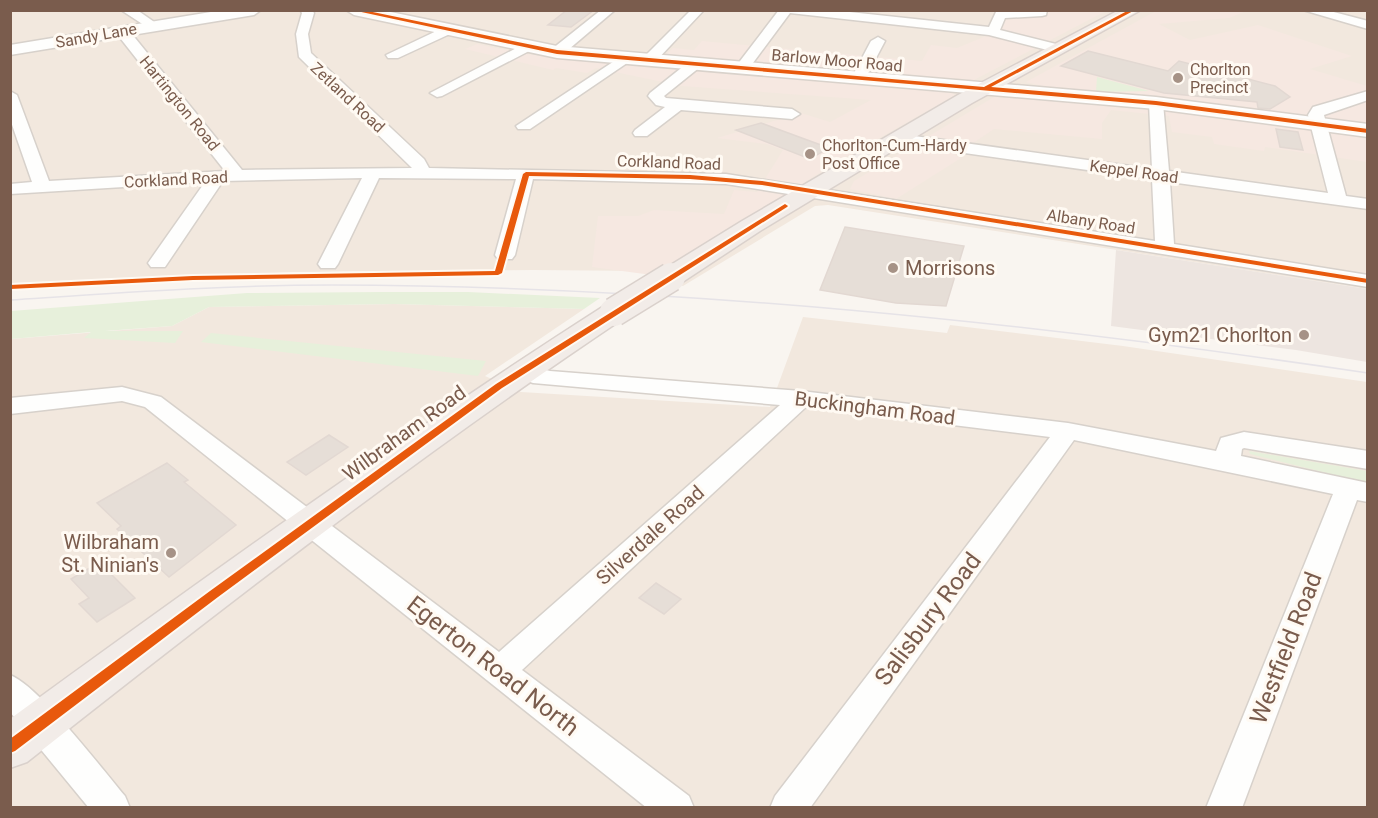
<svg xmlns="http://www.w3.org/2000/svg" width="1378" height="818" viewBox="0 0 1378 818" font-family="Roboto,sans-serif">
	<style>
		.residential { fill: #f2e8de }
		.commercial { fill: #f6e8e1 }
		.industrial { fill: #ede5e0 }
		.green { fill: #e7f0db }
		.building { fill: #e6ded7; stroke: #e2d8d2; stroke-width: 1.5 }
		.lines { fill: none; stroke-linecap: round; stroke-linejoin: round }
		.minor-casing { stroke: #d7d1cb; stroke-width: 3 }
		.tertiary-casing { stroke: #d7d1cb; stroke-width: 3 }
		.secondary-casing { stroke: #d9d2cb; stroke-width: 3 }
		.trunk-casing { stroke: #dad1cc; stroke-width: 3 }
		.minor { fill: #fefefd; fill-rule: evenodd }
		.tertiary { fill: #fefefd; fill-rule: evenodd }
		.secondary { fill: #fefefd; fill-rule: evenodd }
		.trunk { fill: #f2ece8; fill-rule: evenodd }
		.tram { stroke: #e6e3e7; stroke-width: 1.5 }
		.trunk-bridge-casing { stroke: #dad1cc; stroke-width: 31; stroke-linecap: butt }
		.trunk-bridge { stroke: #f2ece8; stroke-width: 28 }
		.cycleway-casing { stroke: #fffaf3; stroke-width: 4 }
		.cycleway { fill: #e8590c; fill-rule: evenodd }
		.poi-dot { fill: #a69286; stroke: #fffaf3; stroke-width: 2 }
		.labels { text-anchor: middle; stroke-width: 6; stroke-linejoin: round; paint-order: stroke }
		.far-street-label { font-size: 16px; fill: #7a5c4d; stroke: #fffaf3 }
		.far-poi-label { font-size: 16px; fill: #7a5c4d; stroke: #fffaf3; text-anchor: start }
		.poi-label { font-size: 20px; fill: #7a5c4d; stroke: #fffaf3; text-anchor: end }
		.street-label { font-size: 20px; fill: #7a5c4d; stroke: #fffaf3 }
		.near-street-label { font-size: 24px; fill: #7a5c4d; stroke: #fffaf3 }
	</style>
	<rect width="100%" height="100%" fill="#f9f5f0"/>
	<path class="residential" d="M198 10 209 15 238 10 1367 11V289L828 205 815 206 683 286 646 271 533 270 295 272 11 285 10 11Z
		M394 304 584 309 485 376 521 392 770 407 803 317 947 333 950 325 1123 346 1367 382V807L11 808V339L172 326 209 307Z"/>
	<path class="commercial" d="M1001 11H1106L972 81 665 56 673 48 694 50 702 41 922 61 931 45 957 48 991 34Z
		M1156 11H1246L1229 18 1159 24 1190 40 1258 25 1352 56 1310 69 1367 86V125L1292 114 1055 89 1026 82Z
		M477 44 525 54 568 59 950 92 955 95 841 160 652 275 592 267 598 216H638L654 210 724 214 734 190 757 192 783 150 767 144 717 138 801 113 830 122 871 100 682 86 596 68 587 73 556 68 553 70 465 49Z
		M994 97 1144 108 1367 138V162L1265 147 1264 151 1214 144 1212 137 1172 132 1169 116 1111 110 1102 123V139L994 129 955 155 961 158 896 199 850 189 854 181Z"/>
	<path class="industrial" d="M1116 250 1367 289V362L1296 350 1111 326Z"/>
	<path class="green" d="M1097 77 1149 91 1096 92Z
		M381 292H468L600 298 584 309 394 304 209 307 172 326 105 331H183L175 343 84 338 91 332 11 339V311L247 293Z
		M211 333 486 361 478 376 201 342Z
		M1249 451 1367 471V483L1250 454Z"/>
	<path class="building" d="M567 10H594L571 27 548 25Z
		M1088 51 1168 71 1179 61 1275 86 1290 97 1270 109 1258 108 1257 102 1164 93 1061 66Z
		M761 123 829 148 810 159 736 130Z
		M1276 129 1298 132 1303 150 1280 147Z
		M845 227 964 246 946 306 896 303 820 290Z
		M329 435 348 447 306 475 287 462Z
		M167 463 188 480 184 482 236 525 169 577 117 529 121 526 97 503Z
		M105 559 117 571 112 575 135 598 97 622 79 604 89 598 71 579Z
		M656 583 681 599 664 614 639 598Z"/>
	<g class="lines">
		<defs>
			<path id="minor" d="M121 10H137L160 26 158 29H150Z
				M300 10H312L314 13 308 34 311 53 424 159 429 168 726 174 1155 241 1152 179 900 144 892 139 900 134 1152 169 1149 103 1156 99 1163 103 1169 171 1328 193 1308 115 1313 107 1368 91V100L1324 115 1346 196 1368 199V209L1170 182 1174 244 1368 275V287L726 184 533 179 515 255 512 259H498L495 255 516 179 379 178 338 264 335 268H321L318 264 362 178 223 181 165 267H151L148 263 205 182 10 194V184L32 182 10 119V91L17 95 49 181 225 171 117 34 116 31 122 27 127 28 242 170 412 168 299 57 296 34 302 13Z
				M601 10H615L562 55H552L550 52 552 49Z
				M691 10H704L654 63H644L642 60 644 57Z
				M779 10H831L989 27 996 12 1047 10 1046 15 1042 16 1005 18 1000 30 1064 46 1066 49 1059 53 989 35 790 13 747 71H737L735 68 737 65Z
				M1303 10H1326L1368 21V29Z
				M447 26 452 27 453 30 452 33 398 58H388L386 55Z
				M878 37 885 41 866 77 864 80H854L852 77 871 41Z
				M526 43 533 47 531 50 442 96 437 97 430 93Z
				M625 54 632 58 630 61 530 129H518L516 126Z
				M695 60 700 61 702 64 700 67 664 96 666 98 792 109 800 114 792 119 681 110 647 136H635L633 133 635 130 665 107 656 105 648 96 650 93 690 61Z
				M522 364 550 371 801 391 1068 423 1216 451 1221 438 1244 432 1368 451V469L1244 448 1242 449 1241 456 1368 483V502L1357 500 1242 808H1206L1333 494 1074 440 810 808H770L775 796 1050 437 806 407 522 670 689 796 694 808H647L145 407 122 401 10 414V398L122 387 161 397 499 652 780 405 533 383 514 376 511 371 514 366Z
				M10 675C39 686 102 769 125 796L130 808H89L10 712Z"/>
			<path id="tertiary" d="M223 10H261L254 15 10 55V45Z"/>
			<path id="secondary" d="M346 10H381L557 46 1156 97 1368 124V137L1156 109 557 58 354 15Z"/>
			<path id="trunk" d="M1119 10H1141L972 103 760 231 681 283 671 285 661 283 657 277 661 271 742 221 958 95Z
				M614 303 624 306 629 312 624 318C418 456 222 608 27 762L10 768V719C205 577 401 436 604 306Z"/>
		</defs>
		<use href="#minor" class="minor-casing"/>
		<use href="#tertiary" class="tertiary-casing"/>
		<use href="#secondary" class="secondary-casing"/>
		<use href="#trunk" class="trunk-casing"/>
		<use href="#minor" class="minor"/>
		<use href="#tertiary" class="tertiary"/>
		<use href="#secondary" class="secondary"/>
		<use href="#trunk" class="trunk"/>
		<path class="tram" d="M10 300C117 293 224 285 332 285 679 286 1025 322 1368 373"/>
		<defs>
			<path id="trunk-bridge" d="M614 312 671 277"/>
		</defs>
		<use href="#trunk-bridge" class="trunk-bridge-casing"/>
		<use href="#trunk-bridge" class="trunk-bridge"/>
		<defs>
			<path id="cycleway" d="M352 10H363L557 50 984 87 1129 10H1135L991 87 1156 101 1368 129V133L1156 105 557 54Z
				M526 172 690 175 762 181 1368 279V283L762 185 690 179 529 176 502 273 498 275 193 280 10 289V285L193 276 495 271 523 174Z
				M785 204 788 206 787 207 502 388 218 597 15 751 10 753V739L210 591 496 384Z"/>
		</defs>
		<use href="#cycleway" class="cycleway-casing"/>
		<use href="#cycleway" class="cycleway"/>
	</g>
	<g class="poi-dot">
		<circle cx="1178" cy="78" r="6"/>
		<circle cx="810" cy="154" r="6"/>
		<circle cx="893" cy="268" r="6"/>
		<circle cx="1304" cy="335" r="6"/>
		<circle cx="171" cy="553" r="6"/>
	</g>
	<g class="labels">
		<g class="far-street-label">
			<text transform="translate(96 35) rotate(-10)" y="6">Sandy Lane</text>
			<text transform="translate(837 60) rotate(5)" y="6">Barlow Moor Road</text>
			<text transform="translate(348 97) rotate(43)" y="6">Zetland Road</text>
			<text transform="translate(180 103) rotate(51)" y="6">Hartington Road</text>
			<text transform="translate(669 162) rotate(2)" y="6">Corkland Road</text>
			<text transform="translate(1134 171) rotate(8)" y="6">Keppel Road</text>
			<text transform="translate(176 179) rotate(-3)" y="6">Corkland Road</text>
			<text transform="translate(1091 221) rotate(9)" y="6">Albany Road</text>
		</g>
		<g class="far-poi-label">
			<text x="1190" y="75">Chorlton<tspan x="1190" dy="18">Precinct</tspan></text>
			<text x="822" y="151">Chorlton-Cum-Hardy<tspan x="822" dy="18">Post Office</tspan></text>
		</g>
		<g class="poi-label">
			<text x="905" y="275" text-anchor="start">Morrisons</text>
			<text x="1292" y="342">Gym21 Chorlton</text>
			<text x="159" y="549">Wilbraham<tspan x="159" dy="23">St. Ninian's</tspan></text>
		</g>
		<g class="street-label">
			<text transform="translate(875 408) rotate(7)" y="7">Buckingham Road</text>
			<text transform="translate(404 433) rotate(-36)" y="7">Wilbraham Road</text>
			<text transform="translate(650 535) rotate(-42)" y="7">Silverdale Road</text>
		</g>
		<g class="near-street-label">
			<text transform="translate(928 619) rotate(-53)" y="8">Salisbury Road</text>
			<text transform="translate(1286 648) rotate(-69)" y="8">Westfield Road</text>
			<text transform="translate(493 666) rotate(38)" y="8">Egerton Road North</text>
		</g>
	</g>
	<rect width="1378" height="818" fill="none" stroke="#7a5c4d" stroke-width="24"/>
</svg>
